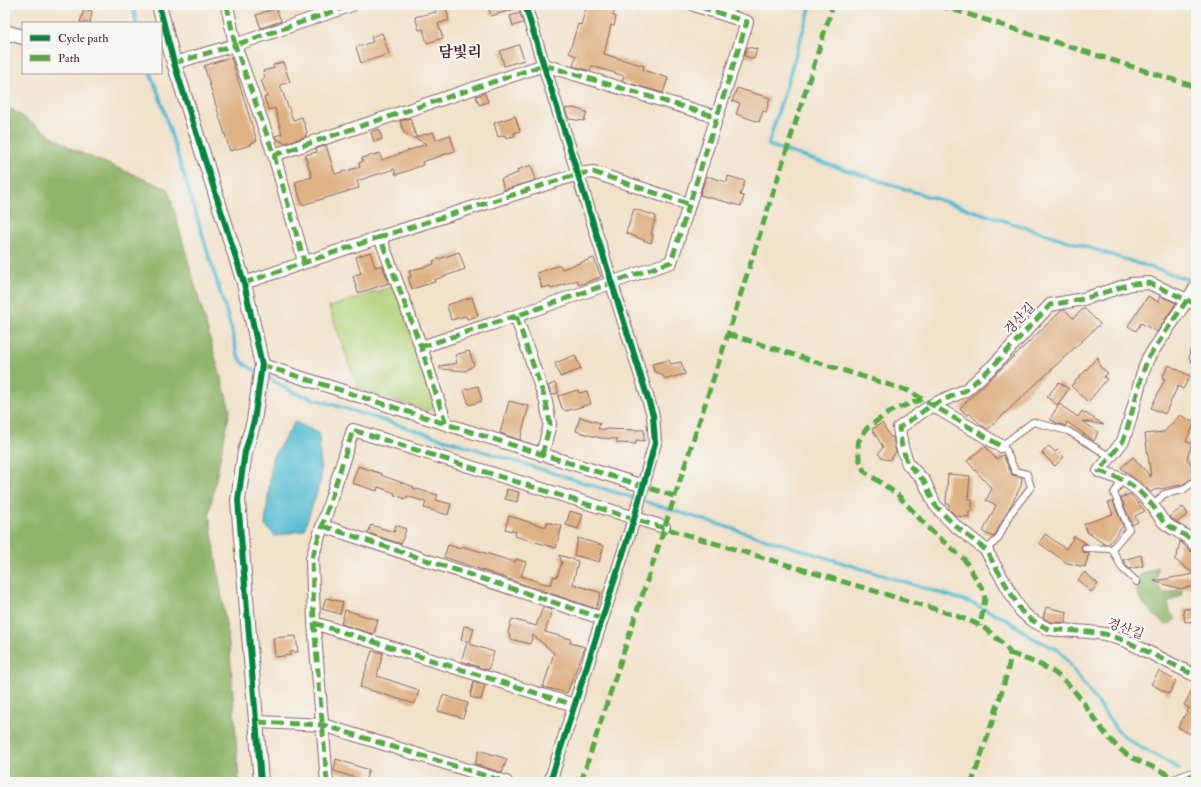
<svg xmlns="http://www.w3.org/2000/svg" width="1201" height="787" viewBox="0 0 1201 787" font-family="'IM FELL Double Pica','Noto Serif KR',serif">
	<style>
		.green { fill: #b4d37b; stroke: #7f7953 }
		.forest { fill: #8fb56b; stroke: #6c6a4b }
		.water { fill: #55bdd3; stroke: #506e7f }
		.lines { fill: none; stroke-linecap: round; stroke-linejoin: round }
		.stream { stroke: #55bdd3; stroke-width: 3.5 }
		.building { fill: #dfb285 }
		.service-casing { stroke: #856363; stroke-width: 8 }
		.minor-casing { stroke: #856363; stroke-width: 14 }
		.tertiary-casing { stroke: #856363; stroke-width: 16 }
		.service { stroke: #fff; stroke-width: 6 }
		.minor { stroke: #fff; stroke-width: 12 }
		.tertiary { stroke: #fff; stroke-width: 14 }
		.quiet { stroke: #57aa44; stroke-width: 5; stroke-dasharray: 10 5; stroke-linecap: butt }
		.cycleway-casing { stroke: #f6f6f2; stroke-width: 8 }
		.cycleway { stroke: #00873e; stroke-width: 6 }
		.labels { text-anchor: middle; stroke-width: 4; stroke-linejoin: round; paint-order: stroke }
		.street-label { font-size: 13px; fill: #4a1f2b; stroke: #f6f6f2 }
		.quarter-label { font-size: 15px; font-weight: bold; fill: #4a1f2b; stroke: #f6f6f2 }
	</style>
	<rect width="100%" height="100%" fill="#f6f6f2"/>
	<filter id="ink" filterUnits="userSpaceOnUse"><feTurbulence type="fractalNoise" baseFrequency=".025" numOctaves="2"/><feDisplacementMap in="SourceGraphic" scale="8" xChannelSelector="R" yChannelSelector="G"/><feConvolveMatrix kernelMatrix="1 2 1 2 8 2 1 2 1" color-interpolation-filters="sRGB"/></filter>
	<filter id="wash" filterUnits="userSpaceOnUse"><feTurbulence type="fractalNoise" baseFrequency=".012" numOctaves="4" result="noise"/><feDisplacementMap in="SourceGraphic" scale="16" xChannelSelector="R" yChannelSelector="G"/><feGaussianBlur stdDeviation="0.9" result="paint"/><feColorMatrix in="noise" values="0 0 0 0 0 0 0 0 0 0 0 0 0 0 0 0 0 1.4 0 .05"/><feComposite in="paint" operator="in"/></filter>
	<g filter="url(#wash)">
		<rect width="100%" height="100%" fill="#f2e2ca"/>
		<path class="green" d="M394 286 435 405 429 411 358 389 329 307Z"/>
		<path class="forest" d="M5 105 72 149 168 189 230 410 209 513 230 651 239 782H5Z
			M1158 567 1157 584 1164 593 1182 590 1181 595 1168 603 1170 612 1176 619 1171 623 1165 624 1156 617 1146 607 1137 593 1139 576Z"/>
		<path class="water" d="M295 422 319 433 321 480 304 530 276 536 265 526 272 458Z"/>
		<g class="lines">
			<path class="stream" d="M133 5 136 23
				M811 5 768 145 1196 282
				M150 73 159 95 231 327 237 354 244 364 258 372
				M264 375 292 392 969 602 1006 619 1033 638 1060 651 1117 730 1133 743 1180 769"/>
		</g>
		<g id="blocks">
			<path class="building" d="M434 5H445L449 20 438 24 443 38 427 43 423 29 419 30 415 17 436 12Z
				M488 5H518V8L491 16Z
				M587 5H599L615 9 613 16 616 17 614 26 611 25 604 54 644 66 643 70 668 78 663 93 622 81 624 76 592 66 590 71 573 66 576 56 569 53 578 24 581 25Z
				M276 8 281 21 261 28 256 15Z
				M84 9 92 11 90 23H80Z
				M520 13 523 23 513 26 510 16Z
				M382 33 389 54 361 63 356 47 373 42 371 37Z
				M519 45 524 60 504 66 500 51Z
				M747 47 757 49 754 59 744 56Z
				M231 57 257 141 251 143V145L230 151 204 66Z
				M283 62 290 82 280 85 293 120 302 117 307 132 305 137 285 143 276 139 275 136 282 134 275 108 269 110 264 98 267 97 261 80 265 78 263 71 274 68 273 65Z
				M737 88 770 98 766 112 763 111 759 122 736 114 740 103 732 101Z
				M485 93 488 102 479 105 476 96Z
				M573 108 587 112 584 121 569 119 565 109Z
				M515 116 520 131 514 133 515 136 506 138 505 135 498 137 494 123Z
				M410 118 416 137 433 132 436 140 450 135 455 151 422 162 423 165 396 175 394 169 357 181 359 188 302 205 295 182 312 177 305 155 317 152 316 149 326 145 335 174 360 167 359 163 363 161 362 158 380 153 382 160 427 144 404 133 400 121Z
				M379 129 382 139 374 142 371 132Z
				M531 165 536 180 504 190 501 179 518 173 517 170Z
				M706 176 727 182 728 176 745 181 740 195 744 196 741 206 700 195Z
				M634 209 656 216 651 234H653L651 243 626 233Z
				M370 252 375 267 382 265 389 283 358 293 353 276 361 273 356 257Z
				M459 252 465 269 434 280 435 282 412 289 408 277H411L409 271 434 264 433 261Z
				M594 258 601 277 579 285 577 280 551 289 550 286 542 288 537 273 560 265 562 269Z
				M1148 296 1158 302 1160 296 1176 303 1157 332 1141 323 1136 331 1128 326Z
				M472 297 478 316 467 319 466 316 451 320 447 305Z
				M1084 308 1100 324 988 429 981 425 969 413 967 416 960 408 1062 310H1065L1073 318Z
				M469 351 474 365 466 371 440 369V366L457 363 455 355Z
				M575 355 581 369 560 377 555 363Z
				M1098 357 1100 367 1108 373 1104 377 1107 379 1088 402 1071 386Z
				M669 360 671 364 681 362 685 374 666 379 662 375 654 371 652 364Z
				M1169 365 1190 376 1183 389 1178 386 1165 414 1151 408 1165 379 1162 378Z
				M1059 382 1069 389 1057 405 1047 397Z
				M555 383 559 393 552 395 548 386Z
				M478 386 482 401 469 405 464 390Z
				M578 390 579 393 587 391 591 404 566 411 562 408 558 396Z
				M509 401 529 406 520 440 500 433Z
				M1059 404 1078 417 1082 411 1104 425 1082 421 1098 432 1094 441 1067 422 1065 426 1056 423 1050 419Z
				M1180 415 1195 423 1186 441 1192 444 1187 458 1196 471V476L1182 485 1154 490 1151 492 1121 468 1133 457 1151 477 1145 434 1164 432Z
				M580 417 600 423 598 429 644 430V441L636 440V444L617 443V439L600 438 576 431Z
				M882 423 891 438 893 436 896 452 890 460 884 459 878 454 883 447 872 429Z
				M985 446 996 459 1003 455 1012 475 1022 477 1021 486 994 537 983 532 996 505 986 500 992 489 967 461Z
				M1049 446 1055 452 1057 450 1064 457 1055 466 1042 453Z
				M358 466 382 474 381 475 414 487 413 488 438 495 436 500 451 504 448 515 424 508 426 502 407 496 406 499 394 495 395 493 378 487 377 491 352 483Z
				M948 474 970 476 968 499H972V511H969V517L956 516 949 509V504H946Z
				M507 489 519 492 517 502 505 499Z
				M1130 494 1145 511 1135 516 1138 522 1132 525 1121 498Z
				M1113 501 1123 526 1109 544H1104L1087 532 1084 524 1113 514 1108 503Z
				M1183 507 1188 514 1177 522 1169 517Z
				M570 511 583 515 578 529 566 525Z
				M509 516 546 527 547 522 562 526 556 548 515 536 516 532 505 529Z
				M371 525 394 532 396 525 406 529 401 544 368 533Z
				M1045 534 1066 549 1074 536 1087 544H1083L1081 547 1082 552 1089 553 1085 567 1067 563 1039 543Z
				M578 538 604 546 599 562 574 555Z
				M1180 541 1190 551 1196 553V586L1180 589 1154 581 1194 574 1174 559 1177 556Z
				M448 545 461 549 462 546 515 562 516 559 526 562 521 576 546 584H551L554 576 557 577 562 562 559 555 578 561 573 584 601 593 596 609 444 557Z
				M1141 555 1143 566 1129 569 1123 560Z
				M1085 572 1098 584 1091 592 1078 580Z
				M326 598 343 602 340 614 322 609Z
				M543 607 552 610 545 632 571 639 570 643 585 647 567 693 543 687 554 653 533 635 530 644 511 639 508 632 512 619 536 626Z
				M1046 607 1067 612 1065 623 1050 622 1043 618Z
				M1196 608V621L1185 622 1183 609Z
				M345 610 378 620 374 634 341 624Z
				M464 626 474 628 470 642 461 640Z
				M296 636 298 652H290L291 655 275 657 273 638Z
				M467 643 494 652 488 670 461 661Z
				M372 651 383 653 377 676 419 690 415 704 360 687Z
				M1159 671 1176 681 1169 694 1151 684Z
				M474 681 485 685 481 700 470 697Z
				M1196 683V723L1190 734 1178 727 1189 708 1184 705Z
				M443 695 468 703 463 718 438 711Z
				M479 750 507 759 502 773 475 764Z
				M336 759 369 770 365 781 334 771Z"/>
		</g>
	</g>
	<g filter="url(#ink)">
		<use href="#blocks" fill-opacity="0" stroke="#856363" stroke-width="1"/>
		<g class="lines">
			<defs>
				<path id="service" d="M1123 479 1114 493 1129 529 1112 549 1122 568 1137 582
					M1153 506 1164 494 1183 490 1196 480
					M1085 548 1112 549
					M986 550 998 539 1010 514 1031 487 1027 474 1015 471 1006 450 1001 446 1033 422 1068 431 1111 457"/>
				<path id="minor" d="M227 5 235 45 352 5
					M525 5 653 415 655 443 634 519 550 782
					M174 63 235 45 274 155 304 261
					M274 155 544 65 717 117
					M244 283 380 237
					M1196 287 1148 358 1142 375 1129 423 1123 441 1099 471C1126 480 1133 483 1152 505 1157 511 1159 518 1165 523 1176 532 1188 534 1196 546
					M1196 304 1149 283 1131 284 1083 299 1050 305 994 365 966 390 932 405 899 428 902 447 908 464 924 481 935 505 953 524 986 550 1021 611 1030 619 1048 629 1089 632 1105 634 1126 641 1196 676
					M421 347 516 316
					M1196 353V357
					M262 365 446 424
					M932 405 1001 446
					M542 455 550 424 546 402 516 316 671 262 747 22 694 5
					M643 486 446 424 421 347 380 237 578 174 593 172 688 204
					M323 526 601 618
					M314 623 574 705
					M258 722 323 725 506 782
					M327 782 314 623 312 558 353 430 664 527
					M1174 782 1196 774"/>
				<path id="tertiary" d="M159 5 174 63 244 283 262 365 254 421 245 452 238 500 261 782
					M5 32 23 37"/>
			</defs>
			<use href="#service" class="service-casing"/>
			<use href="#minor" class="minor-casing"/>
			<use href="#tertiary" class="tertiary-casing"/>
			<use href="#service" class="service"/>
			<use href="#minor" class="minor"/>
			<use href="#tertiary" class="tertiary"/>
			<path class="quiet" d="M227 5 235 45 352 5
				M939 5 1196 87
				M174 63 235 45 274 155 304 261
				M274 155 544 65 717 117
				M244 283 380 237
				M1187 300 1148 358 1142 375 1129 423 1123 441 1099 471C1126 480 1133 483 1152 505 1157 511 1159 518 1165 523 1176 532 1188 534 1196 546
				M1196 304 1149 283 1131 284 1083 299 1050 305 994 365 966 390 932 405 899 428 902 447 908 464 924 481 935 505 953 524 986 550 1021 611 1030 619 1048 629 1089 632 1105 634 1126 641 1196 676
				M728 334 909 391 1001 446
				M421 347 516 316
				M1196 353V357
				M262 365 446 424
				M922 399 891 411 867 428 858 442 859 458 864 471 897 494 931 531 964 559 983 590 985 599 980 626
				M542 455 550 424 546 402 516 316 671 262 747 22 694 5
				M674 496 446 424 421 347 380 237 578 174 593 172 688 204
				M323 526 601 618
				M314 623 574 705
				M1010 653C1027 660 1046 665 1060 677 1085 697 1096 729 1121 750 1137 764 1160 766 1176 781
				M258 722 323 725 506 782
				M327 782 314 623 312 558 353 430 634 519 948 613C958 617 969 620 979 625 986 628 1009 647 1010 654 1013 665 978 764 972 782
				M581 782 728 334 833 5
				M1174 782 1196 774"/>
			<defs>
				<path id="cycleway" d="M159 5 174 63 244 283 262 365 254 421 245 452 238 500 261 782
					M525 5 653 415 655 443 634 519 550 782"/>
			</defs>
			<use href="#cycleway" class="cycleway-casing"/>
			<use href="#cycleway" class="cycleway"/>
		</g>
	</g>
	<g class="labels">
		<g class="street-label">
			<text transform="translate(1019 318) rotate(-47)" y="5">경산길</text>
			<text transform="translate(1126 628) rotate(20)" y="5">경산길</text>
		</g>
		<g class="quarter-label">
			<text x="460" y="57">담빛리</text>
		</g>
	</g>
	<rect width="1201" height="787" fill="none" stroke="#f6f6f2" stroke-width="20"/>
	<rect x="22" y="22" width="140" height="52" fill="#f6f6f2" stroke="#b1a0a2"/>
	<rect x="30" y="35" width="20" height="6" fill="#00873e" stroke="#b1a0a2"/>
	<text x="58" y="42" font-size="12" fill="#4a1f2b">Cycle path</text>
	<rect x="30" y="55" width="20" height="6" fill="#57aa44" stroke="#b1a0a2"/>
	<text x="58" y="62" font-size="12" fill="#4a1f2b">Path</text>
</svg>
